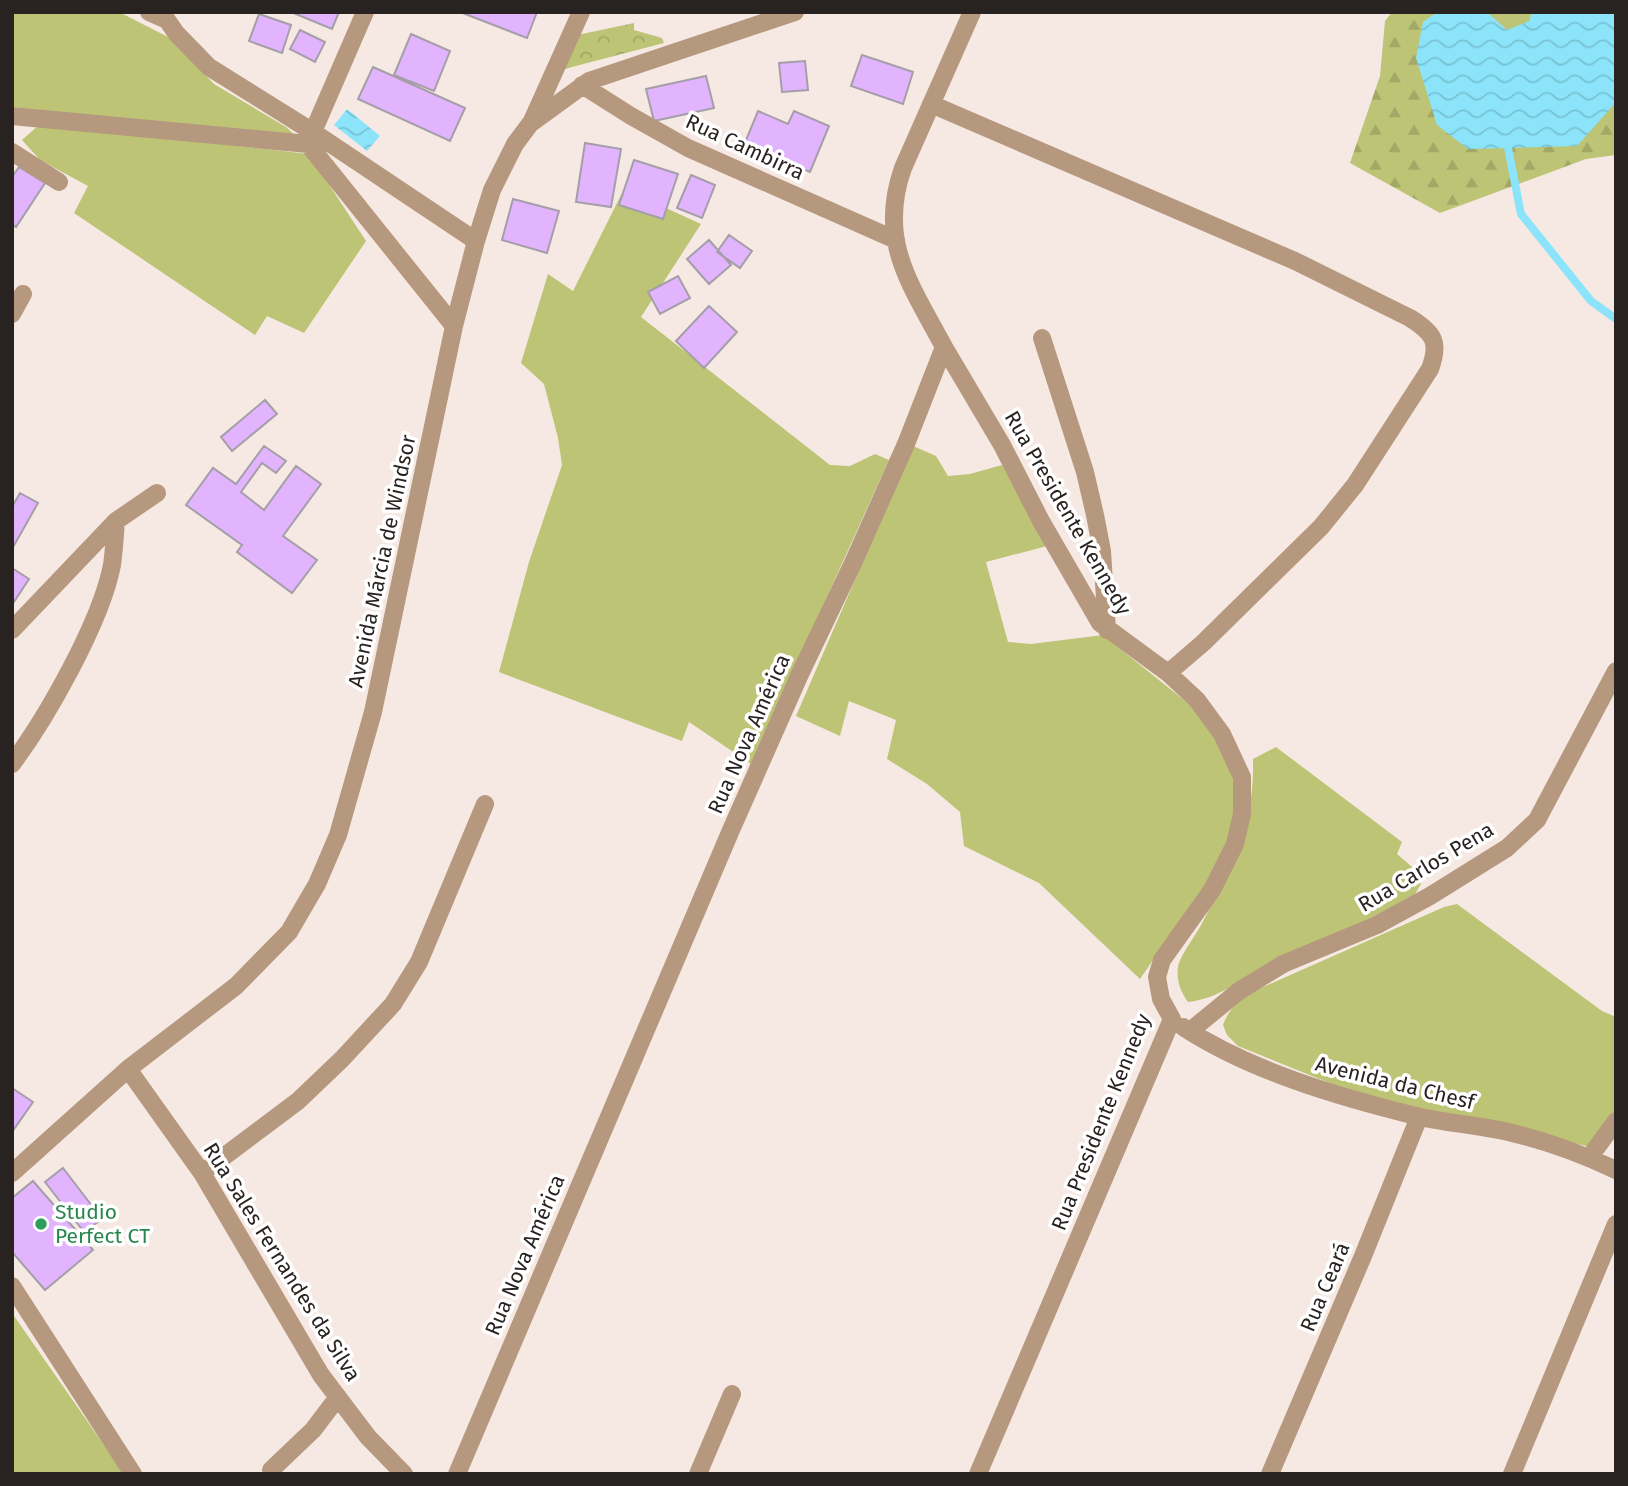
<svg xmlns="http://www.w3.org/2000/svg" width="1628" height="1486" viewBox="0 0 1628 1486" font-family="'Fira Sans',sans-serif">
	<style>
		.green { fill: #bdc475 }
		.forest { fill: url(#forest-firs) }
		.park { fill: url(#park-crowns) }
		.water { fill: url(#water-waves) }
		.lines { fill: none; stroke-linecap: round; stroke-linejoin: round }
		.stream { stroke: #8be4f9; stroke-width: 8 }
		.building { fill: #e3b4fe; stroke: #a49ea8; stroke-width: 2 }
		.minor { stroke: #b5987e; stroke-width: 18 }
		.leisure-dot { fill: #2e9e5b; stroke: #fff; stroke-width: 2.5 }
		.labels { text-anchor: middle; stroke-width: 7; stroke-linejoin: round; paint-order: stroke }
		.street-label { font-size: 21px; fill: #282321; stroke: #fff }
		.leisure-label { font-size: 21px; fill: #27864d; stroke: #fff; text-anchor: start }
	</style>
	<defs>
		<pattern id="forest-firs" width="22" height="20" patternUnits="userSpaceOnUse" patternTransform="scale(1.75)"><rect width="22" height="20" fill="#bdc475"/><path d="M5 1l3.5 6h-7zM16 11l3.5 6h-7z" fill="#a2a865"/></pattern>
		<pattern id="park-crowns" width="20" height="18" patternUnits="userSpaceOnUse" patternTransform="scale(1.75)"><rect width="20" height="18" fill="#bdc475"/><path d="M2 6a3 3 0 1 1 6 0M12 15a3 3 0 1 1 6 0" fill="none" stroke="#a2a865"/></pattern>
		<pattern id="water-waves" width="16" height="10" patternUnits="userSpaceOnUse" patternTransform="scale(1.75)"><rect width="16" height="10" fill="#8be4f9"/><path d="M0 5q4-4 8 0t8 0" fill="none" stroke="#78c3d5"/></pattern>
	</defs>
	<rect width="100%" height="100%" fill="#f6e9e4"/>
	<path class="green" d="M12 12H119L170 38 214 84 286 127 299 139 12 107Z
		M40 124 309 154 366 241 304 333 267 316 255 335 74 213 88 186 40 160 22 140Z
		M624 189 701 224 641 317 830 465 850 466 875 454 889 460 751 764 689 722 682 741 499 672 529 562 562 465 558 438 544 384 521 363 548 274 573 291Z
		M913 446 936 456 948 476 970 474 1002 465 1047 546 986 562 1008 642 1031 644 1103 635 1195 709 1215 738 1235 776 1238 816 1209 886 1175 928 1140 979 1039 883 964 846 960 812 927 784 887 759 896 720 849 701 840 736 796 716Z
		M1276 747 1402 842 1397 854 1418 872 1421 884 1414 896 1406 902C1361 923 1316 943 1272 964 1245 977 1219 999 1188 1002 1181 992 1176 981 1178 967 1180 956 1195 936 1201 925 1231 868 1255 826 1253 759Z
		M1457 904 1602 1011 1616 1017V1113L1590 1147 1501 1126 1384 1105 1238 1046 1227 1035 1223 1025C1229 1008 1239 1001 1254 991L1444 907Z
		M12 1313 124 1474H12Z"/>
	<path class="forest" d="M1392 12H1616V155L1586 159 1440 213 1350 163 1380 76 1385 21Z"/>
	<path class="park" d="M634 23V30L662 38 664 43 549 73 563 38Z"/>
	<path class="water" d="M1437 12H1487L1507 30 1529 21 1532 12H1616V102L1577 146 1468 149 1437 125 1416 58 1423 22Z
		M347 109 380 136 367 151 334 125Z"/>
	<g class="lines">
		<path class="stream" d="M1508 148 1521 214 1591 301 1616 319"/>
	</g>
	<path class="building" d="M291 12H339L332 29Z
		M460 12H537L527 38Z
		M259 14 291 25 282 53 249 41Z
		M300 30 325 42 315 62 290 49Z
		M411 34 450 51 434 91 394 75Z
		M862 55 913 72 903 104 851 86Z
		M805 61 808 90 782 92 779 63Z
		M373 67 465 108 450 141 358 99Z
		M706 76 714 108 654 121 646 89Z
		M758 111 788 124 794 111 829 126 810 172 744 145Z
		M585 143 621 149 611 207 576 202Z
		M634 160 678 174 663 219 619 205Z
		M19 167 45 183 16 227 12 224V177Z
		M691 175 715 185 702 218 677 208Z
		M513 199 559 211 547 253 502 240Z
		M729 235 752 251 740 268 717 252Z
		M709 240 731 265 709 284 687 259Z
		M678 276 690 298 660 314 648 292Z
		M709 306 737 332 704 368 676 341Z
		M265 400 277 414 232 451 221 437Z
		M264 446 286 461 276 473 262 463 241 492 264 510 296 466 321 484 283 536 317 560 292 593 237 552 242 545 186 505 213 468 236 484Z
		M20 493 38 503 12 549V507Z
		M12 568 29 579 12 605Z
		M12 1088 33 1102 12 1132Z
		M63 1168 102 1219 84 1232 45 1182Z
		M33 1181 93 1250 45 1290 12 1252V1198Z"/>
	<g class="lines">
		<path class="minor" d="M149 12 167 20 176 33 209 67 313 132 476 241
			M582 85 631 116 688 148 896 240
			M931 104 1295 261 1410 318C1434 333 1440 342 1430 369L1355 485 1321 527 1203 643 1168 673
			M12 116 308 144 454 326
			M532 121 581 12
			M309 141 365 12
			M12 152 59 182
			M12 314 23 294
			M1042 338 1085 472 1095 515 1102 551 1107 630
			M944 347 1002 445 1041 521 1100 623 1168 673 1197 700 1222 734 1242 777V814L1235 844 1212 890 1162 960 1157 977 1161 999 1172 1019 978 1474
			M12 630 116 521 157 493
			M12 764C47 717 101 622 112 565 114 550 115 536 116 521
			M1183 1027C1250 1071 1339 1097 1416 1116 1449 1124 1483 1125 1516 1134 1550 1142 1584 1155 1616 1170
			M1190 1031 1239 991 1283 964 1377 925 1430 896 1507 848 1537 820 1616 671
			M128 1069 202 1173 321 1375 368 1437 404 1474
			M1589 1158 1616 1121
			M12 1173 128 1069 236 986 289 932 317 884 338 835 373 712 454 326 476 241 492 190 515 144 530 124 589 81 795 12
			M202 1173 298 1101 342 1059 393 1004 419 962 485 804
			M12 1286 133 1474
			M271 1470 313 1430 338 1397
			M457 1474 731 830 800 674 853 563 906 444 944 347C911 285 877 241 903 168L972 12
			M698 1474 732 1394
			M1270 1474 1363 1256 1419 1117
			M1512 1474 1616 1224"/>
	</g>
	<circle class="leisure-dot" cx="41" cy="1224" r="7"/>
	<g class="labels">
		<g class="street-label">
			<text transform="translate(745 147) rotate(25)" y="7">Rua Cambirra</text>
			<text transform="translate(1068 513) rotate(60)" y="7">Rua Presidente Kennedy</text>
			<text transform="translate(382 561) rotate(-78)" y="7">Avenida Márcia de Windsor</text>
			<text transform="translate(749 734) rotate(-66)" y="7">Rua Nova América</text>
			<text transform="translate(1426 867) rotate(-31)" y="7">Rua Carlos Pena</text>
			<text transform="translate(1395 1083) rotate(14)" y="7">Avenida da Chesf</text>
			<text transform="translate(1101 1122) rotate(-68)" y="7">Rua Presidente Kennedy</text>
			<text transform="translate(525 1255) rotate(-67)" y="7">Rua Nova América</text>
			<text transform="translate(282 1262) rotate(58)" y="7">Rua Sales Fernandes da Silva</text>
			<text transform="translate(1325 1287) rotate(-67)" y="7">Rua Ceará</text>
		</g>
		<g class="leisure-label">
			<text x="55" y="1219">Studio<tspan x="55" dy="24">Perfect CT</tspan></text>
		</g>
	</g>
	<rect width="1628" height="1486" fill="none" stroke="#282321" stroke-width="28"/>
</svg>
